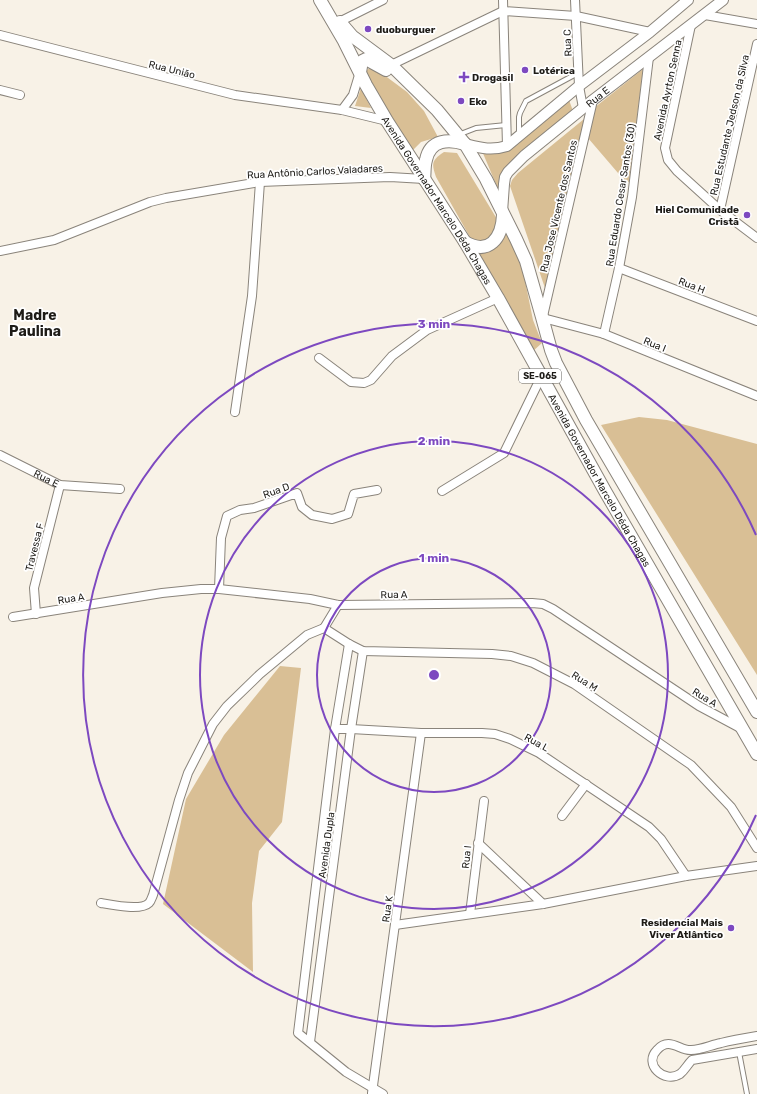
<svg xmlns="http://www.w3.org/2000/svg" width="757" height="1094" viewBox="0 0 757 1094" font-family="Rubik,sans-serif">
	<style>
		.green { fill: #d9bf95 }
		.lines { fill: none; stroke-linecap: round; stroke-linejoin: round }
		.service-casing { stroke: #8a847b; stroke-width: 6 }
		.minor-casing { stroke: #8a847b; stroke-width: 10 }
		.tertiary-casing { stroke: #8a847b; stroke-width: 12 }
		.primary-casing { stroke: #8a847b; stroke-width: 14 }
		.service { stroke: #fff; stroke-width: 4 }
		.minor { stroke: #fff; stroke-width: 8 }
		.tertiary { stroke: #fff; stroke-width: 10 }
		.primary { stroke: #fff; stroke-width: 12 }
		.ring { fill: none; stroke: #7d49c0; stroke-width: 2 }
		.poi-dot { fill: #7d49c0; stroke: #fff; stroke-width: 1.5 }
		.labels { text-anchor: middle; stroke-width: 3.5; stroke-linejoin: round; paint-order: stroke }
		.shield { fill: #fff; stroke: #62605d; stroke-width: 1 }
		.shield-label { font-size: 9px; font-weight: bold; fill: #1e1c18 }
		.poi-label { font-size: 10px; font-weight: bold; fill: #1e1c18; stroke: #fff; text-anchor: start }
		.street-label { font-size: 10px; fill: #1e1c18; stroke: #fff }
		.district-label { font-size: 14px; font-weight: bold; fill: #1e1c18; stroke: #fff }
		.centre { fill: #7d49c0; stroke: #fff; stroke-width: 2 }
		.ring-label { font-size: 12px; text-anchor: middle; font-weight: bold; fill: #7d49c0; stroke: #fff; stroke-width: 3.5; stroke-linejoin: round; paint-order: stroke }
	</style>
	<rect width="100%" height="100%" fill="#f8f2e7"/>
	<path class="green" d="M371 67 376 69 407 92 424 111 438 137 421 142 411 152 365 74 367 70Z
		M643 69 629 182 624 180 588 138 593 120 594 108Z
		M361 88 371 108 355 106Z
		M569 100 573 111 508 165 501 196 482 151 488 153Z
		M584 119 546 291 510 186 512 180 518 173Z
		M444 152 457 153 497 219 493 236 484 244 471 239 436 177C431 163 432 160 444 152Z
		M505 230 522 266 533 320 542 343 532 352 477 253C495 252 499 246 505 230Z
		M639 417 667 420 757 444V675L601 425Z
		M280 666 301 668 282 822 259 851 252 903 253 972 163 904 186 799 224 735Z"/>
	<g class="lines">
		<defs>
			<path id="service" d="M519 134V117L520 113 526 101 578 73
				M458 135 476 128 506 125
				M739 1052 747 1094"/>
			<g id="minor">
				<path d="M503 0 507 146"/>
				<path d="M575 0 579 86 583 108"/>
				<path d="M705 15 757 24"/>
				<path d="M339 22 383 0"/>
				<path d="M691 25 665 148 668 160 677 171 720 210 757 238"/>
				<path d="M0 35 235 95 342 110 387 121"/>
				<path d="M391 65 503 11 576 16 650 32"/>
				<path d="M0 90 20 95"/>
				<path d="M342 110 353 95 360 72"/>
				<path d="M720 210 757 44"/>
				<path d="M0 251 54 240 150 202 166 198 260 182 390 177 424 179"/>
				<path d="M619 268 757 321"/>
				<path d="M543 316 593 100"/>
				<path d="M543 318 604 334 757 396"/>
				<path d="M604 334 619 268 632 197 649 57"/>
				<path d="M319 358 351 382 364 383 371 380 392 356 427 330 498 298"/>
				<path d="M235 412 252 296 260 182"/>
				<path id="s1" d="M0 455 60 485 120 489"/>
				<path d="M442 491 504 453 541 377"/>
				<path d="M219 589 221 538 227 516 240 510 254 508 297 493 302 507 312 515 332 519 348 514 354 494 377 490"/>
				<path d="M36 614 34 588 60 485"/>
				<path d="M13 617 162 593 201 589H219L310 599 338 605 532 603 543 604 553 609 699 706 742 729"/>
				<path d="M324 628 338 605"/>
				<path d="M349 644 335 729 298 1033 346 1072 383 1094"/>
				<path d="M335 729H351L421 733H482L495 734 510 739 539 753 649 827 661 839 686 876"/>
				<path d="M562 816 586 784"/>
				<path d="M478 843 543 904"/>
				<path d="M101 903C112 905 141 911 149 903 151 901 152 897 153 895L179 800 188 773 213 724 227 706 260 674 307 635 324 628 349 644 363 651 492 654 511 656 533 663 574 684 691 765 731 807 757 848"/>
				<path d="M470 914 484 801"/>
				<path d="M395 925 543 904 686 876 757 866"/>
				<path d="M757 1036C745 1038 733 1040 721 1043 711 1045 701 1050 691 1050 680 1051 669 1036 657 1050 643 1064 664 1084 680 1074 685 1070 687 1065 692 1060L757 1049"/>
				<path d="M310 1042 351 729 363 651"/>
				<path d="M372 1093 421 733"/>
			</g>
			<g id="tertiary">
				<path d="M465 144C481 148 491 151 507 146L579 86 650 32 688 0"/>
				<path id="s2" d="M502 212 504 184 505 177 508 172 524 156 593 100 723 0"/>
			</g>
			<g id="primary">
				<path id="s3" d="M320 0 344 41 366 85 387 121 465 242 498 298 605 491 757 754"/>
				<path d="M340 22 352 36 391 65 437 110 465 144 486 179 516 239 526 261 542 317 551 350 556 363 586 420 757 712"/>
				<path d="M360 72 362 61 366 59 386 70"/>
				<path d="M424 179C425 173 424 166 426 160 430 139 449 139 465 144"/>
				<path d="M465 242C489 256 502 238 503 215"/>
			</g>
		</defs>
		<use href="#service" class="service-casing"/>
		<use href="#minor" class="minor-casing"/>
		<use href="#tertiary" class="tertiary-casing"/>
		<use href="#primary" class="primary-casing"/>
		<use href="#service" class="service"/>
		<use href="#minor" class="minor"/>
		<use href="#tertiary" class="tertiary"/>
		<use href="#primary" class="primary"/>
	</g>
	<g class="ring">
		<circle cx="434" cy="675" r="117"/>
		<circle cx="434" cy="675" r="234"/>
		<path d="M756 815A351 351 0 1 1 756 535"/>
	</g>
	<g class="poi-dot">
		<circle cx="368" cy="29" r="4"/>
		<circle cx="525" cy="70" r="4"/>
		<path d="M462 71h4v4h4v4h-4v4h-4v-4h-4v-4h4z"/>
		<circle cx="461" cy="101" r="4"/>
		<circle cx="747" cy="215" r="4"/>
		<circle cx="731" cy="928" r="4"/>
	</g>
	<g class="labels">
		<rect class="shield" x="519" y="369" width="42" height="14" rx="3"/>
		<g class="shield-label">
			<text x="540" y="379">SE-065</text>
		</g>
		<g class="poi-label">
			<text x="376" y="33">duoburguer</text>
			<text x="533" y="74">Lotérica</text>
			<text x="472" y="81">Drogasil</text>
			<text x="469" y="105">Eko</text>
			<text x="739" y="213" text-anchor="end">Hiel Comunidade<tspan x="739" dy="12">Cristã</tspan></text>
			<text x="723" y="926" text-anchor="end">Residencial Mais<tspan x="723" dy="12">Viver Atlântico</tspan></text>
		</g>
		<g class="street-label">
			<text transform="translate(567 43) rotate(-93)" y="4">Rua C</text>
			<text transform="translate(172 69) rotate(14)" y="4">Rua União</text>
			<text transform="translate(667 90) rotate(-78)" y="4">Avenida Ayrton Senna</text>
			<text dy="4" stroke="none"><textPath href="#s2" startOffset="158">Rua E</textPath></text>
			<text transform="translate(729 125) rotate(-77)" y="4">Rua Estudante Jedson da Silva</text>
			<text transform="translate(315 171) rotate(-3)" y="4">Rua Antônio Carlos Valadares</text>
			<text transform="translate(620 195) rotate(-81)" y="4">Rua Eduardo Cesar Santos (30)</text>
			<text dy="4" stroke="none"><textPath href="#s3" startOffset="232">Avenida Governador Marcelo Déda Chagas</textPath></text>
			<text transform="translate(558 206) rotate(-77)" y="4">Rua Jose Vicente dos Santos</text>
			<text transform="translate(692 285) rotate(21)" y="4">Rua H</text>
			<text transform="translate(655 344) rotate(22)" y="4">Rua I</text>
			<text dy="4" stroke="none"><textPath href="#s1" startOffset="52">Rua E</textPath></text>
			<text dy="4" stroke="none"><textPath href="#s3" startOffset="556">Avenida Governador Marcelo Déda Chagas</textPath></text>
			<text transform="translate(276 490) rotate(-20)" y="4">Rua D</text>
			<text transform="translate(34 547) rotate(-76)" y="4">Travessa F</text>
			<text transform="translate(394 594) rotate(-1)" y="4">Rua A</text>
			<text transform="translate(71 598) rotate(-9)" y="4">Rua A</text>
			<text transform="translate(585 681) rotate(32)" y="4">Rua M</text>
			<text transform="translate(705 697) rotate(31)" y="4">Rua A</text>
			<text transform="translate(537 742) rotate(29)" y="4">Rua L</text>
			<text transform="translate(326 845) rotate(-82)" y="4">Avenida Dupla</text>
			<text transform="translate(466 857) rotate(-84)" y="4">Rua I</text>
			<text transform="translate(387 909) rotate(-82)" y="4">Rua K</text>
		</g>
		<g class="district-label">
			<text x="35" y="320">Madre<tspan x="35" dy="16">Paulina</tspan></text>
		</g>
	</g>
	<circle cx="434" cy="675" r="6" class="centre"/>
	<g class="ring-label">
		<text x="434" y="328">3 min</text>
		<text x="434" y="445">2 min</text>
		<text x="434" y="562">1 min</text>
	</g>
</svg>
